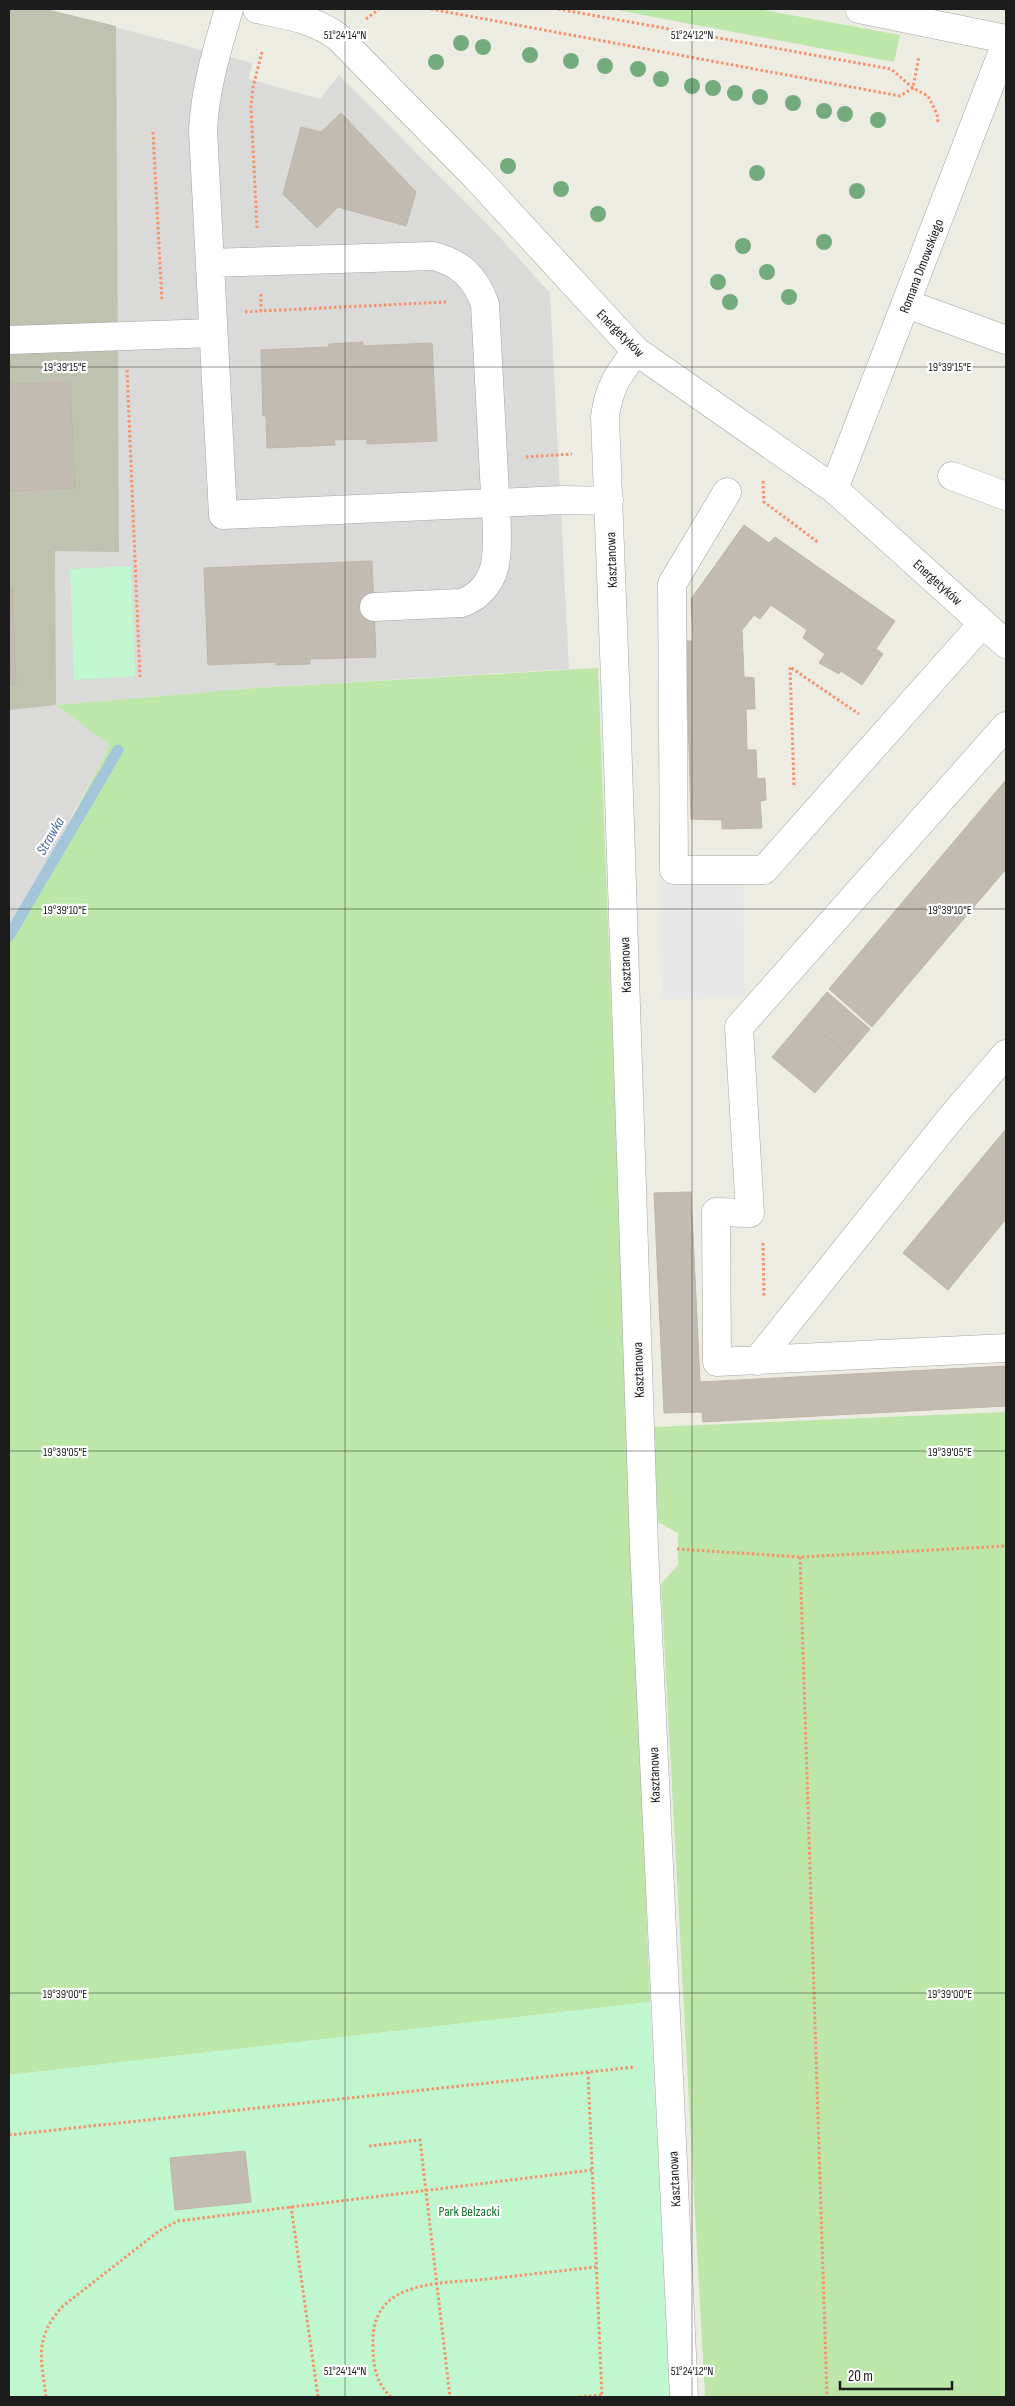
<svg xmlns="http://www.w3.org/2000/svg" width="1015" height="2406" viewBox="0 0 1015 2406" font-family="'Sofia Sans Condensed',sans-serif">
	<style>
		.residential { fill: #dadad9 }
		.construction { fill: #bec2ae }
		.grass { fill: #bce7a9 }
		.park { fill: #c0f7ce }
		.parking { fill: #e8e8e8 }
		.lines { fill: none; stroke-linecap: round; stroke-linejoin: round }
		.stream { stroke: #a4c4da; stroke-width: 11 }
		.building { fill: #c2bbb2; stroke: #beb5a5 }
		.minor-casing { stroke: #a3a3a3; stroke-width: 29 }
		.path { stroke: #f5926c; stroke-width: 3; stroke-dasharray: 2.5 2.5; stroke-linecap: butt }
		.minor { stroke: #fff; stroke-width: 28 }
		.tree { fill: #73ab7c }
		.ticks { fill: none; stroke: #1c1c1c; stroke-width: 1; stroke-opacity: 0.45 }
		.labels { text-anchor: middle; stroke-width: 4.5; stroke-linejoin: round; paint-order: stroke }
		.street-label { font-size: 14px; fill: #1c1c1c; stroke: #fff }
		.park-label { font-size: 14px; fill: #0f7629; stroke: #fff }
		.water-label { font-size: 15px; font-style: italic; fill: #4c6aa8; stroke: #fff }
		.ticks-label { font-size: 12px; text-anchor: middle; fill: #1c1c1c; stroke: #fff; stroke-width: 4.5; stroke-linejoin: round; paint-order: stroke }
	</style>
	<rect width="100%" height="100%" fill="#edece2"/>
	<path class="residential" d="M9 9H46L252 63 249 79 320 99 339 75 495 232 550 293 569 669 255 688 57 705 110 745 9 933Z"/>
	<path class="construction" d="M9 9H46L116 26 119 552 55 551 56 705 9 710Z"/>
	<path class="grass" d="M611 9H758L900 35 894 62Z
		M598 668 650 2002 9 2075V940L110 745 56 705 255 688Z
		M1006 1412V2397H705L661 1584 678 1565V1533L658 1522 653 1427Z"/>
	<path class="park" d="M131 566 135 676 74 680 70 569Z
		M650 2002 670 2397H9V2075Z"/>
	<path class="parking" d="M743 882 745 998 662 999 660 883Z"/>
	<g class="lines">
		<path class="stream" d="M9 936 118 750"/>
	</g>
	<path class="building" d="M341 113 416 192 406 226 338 207 317 228 283 194 301 127 321 132Z
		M363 342V346L432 343 437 441 367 444V439L334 440 335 445 267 448 266 416H263L261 350 329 347V344Z
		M70 382 75 488 9 491V384Z
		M744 525 769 543 775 537 895 621 876 649 883 654 862 685 841 671 839 674 819 663 825 654 803 638 807 630 771 605 760 619 754 615 742 630 744 677 754 678 755 709H746L747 750H756L757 779 765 778 766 800 760 801 762 828 722 829V820L691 819 686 641H693L691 599Z
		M372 561 376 657 310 659V664L276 665V662L208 665 204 568Z
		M9 588H12L16 684H9Z
		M1006 780V869L872 1027 829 989Z
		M827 992 870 1029 848 1055 805 1018Z
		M805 1018 848 1055 815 1093 772 1057Z
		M1006 1129V1219L948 1290 903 1253Z
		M691 1192 700 1382 1006 1366V1406L703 1422 702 1412 664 1413 654 1193Z
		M245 2151 251 2202 175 2210 170 2158Z"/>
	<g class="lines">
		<defs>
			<path id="minor" d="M229 9C217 49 205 89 203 130L223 515 562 500 609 501
				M257 9C286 15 314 19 338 37L475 176 636 351 834 489 1006 644
				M859 9 1006 39
				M210 263 433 256C461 263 475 277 485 304 488 361 491 418 494 475 495 502 499 531 496 558 494 579 481 597 461 603L374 607
				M907 304 1006 340
				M9 340 213 333
				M636 351C618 375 609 386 605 417L616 705 644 1548 684 2397
				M952 476 1006 496
				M834 489 1006 43
				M727 492 672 584 674 870H764L983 623
				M1006 726 739 1027 750 1213 716 1212 717 1362 1006 1348
				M757 1361 950 1119 1006 1054"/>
		</defs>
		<use href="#minor" class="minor-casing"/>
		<path class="path" d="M431 9 900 96 913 88 919 56
			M558 9 891 69 913 88 928 96 937 114 938 122
			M366 19 379 9
			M153 132 162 302
			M257 228 251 107 253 87 262 52
			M261 294V311L446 302
			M245 312 261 311
			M127 370 140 677
			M526 457 572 454
			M763 481 764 502 819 543
			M794 785 790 667 859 714
			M763 1243 764 1297
			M677 1549 800 1557 1006 1546
			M800 1557 827 2397
			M588 2072 602 2397
			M9 2135 635 2067
			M369 2146 420 2140 450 2397
			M291 2206 318 2397
			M46 2397C41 2357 34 2338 63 2306L159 2231 178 2221 592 2170
			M391 2397C376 2383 373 2366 373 2345 372 2323 379 2305 399 2294 423 2282 453 2282 478 2280 518 2276 557 2271 596 2267
			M579 2397 602 2395"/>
		<use href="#minor" class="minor"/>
	</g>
	<g class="tree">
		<circle cx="461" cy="43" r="8"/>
		<circle cx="483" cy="47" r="8"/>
		<circle cx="530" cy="55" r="8"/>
		<circle cx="571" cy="61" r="8"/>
		<circle cx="436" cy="62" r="8"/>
		<circle cx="605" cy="66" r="8"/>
		<circle cx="638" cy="69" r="8"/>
		<circle cx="661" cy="79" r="8"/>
		<circle cx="692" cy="86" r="8"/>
		<circle cx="713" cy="88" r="8"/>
		<circle cx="735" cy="93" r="8"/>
		<circle cx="760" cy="97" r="8"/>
		<circle cx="793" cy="103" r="8"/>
		<circle cx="824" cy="111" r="8"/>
		<circle cx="845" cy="114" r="8"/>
		<circle cx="878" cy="120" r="8"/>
		<circle cx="508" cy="166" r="8"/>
		<circle cx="757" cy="173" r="8"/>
		<circle cx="561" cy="189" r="8"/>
		<circle cx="857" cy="191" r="8"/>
		<circle cx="598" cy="214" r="8"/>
		<circle cx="824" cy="242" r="8"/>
		<circle cx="743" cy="246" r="8"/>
		<circle cx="767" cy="272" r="8"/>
		<circle cx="718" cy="282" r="8"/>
		<circle cx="789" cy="297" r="8"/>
		<circle cx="730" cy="302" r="8"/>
	</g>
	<path class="ticks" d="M345 9V2397M692 9V2397M9 367H1006M9 909H1006M9 1451H1006M9 1993H1006"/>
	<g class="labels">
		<g class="street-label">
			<text transform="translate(921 266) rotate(-69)" y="5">Romana Dmowskiego</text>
			<text transform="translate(621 333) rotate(45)" y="5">Energetyków</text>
			<text transform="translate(611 560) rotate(-92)" y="5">Kasztanowa</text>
			<text transform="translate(938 582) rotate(42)" y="5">Energetyków</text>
			<text transform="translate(625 965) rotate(-92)" y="5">Kasztanowa</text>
			<text transform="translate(638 1370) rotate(-92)" y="5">Kasztanowa</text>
			<text transform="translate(654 1775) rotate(-92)" y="5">Kasztanowa</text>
			<text transform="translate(674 2179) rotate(-93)" y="5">Kasztanowa</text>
		</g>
		<g class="park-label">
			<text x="469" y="2216">Park Belzacki</text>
		</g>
		<g class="water-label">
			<text transform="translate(50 836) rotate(-60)" y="5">Strawka</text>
		</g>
	</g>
	<g class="ticks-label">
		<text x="345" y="39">51°24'14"N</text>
		<text x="692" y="39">51°24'12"N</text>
		<text x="950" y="371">19°39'15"E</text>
		<text x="65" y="371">19°39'15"E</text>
		<text x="950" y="914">19°39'10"E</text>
		<text x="65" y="914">19°39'10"E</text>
		<text x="65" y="1456">19°39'05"E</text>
		<text x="950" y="1456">19°39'05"E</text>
		<text x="65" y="1998">19°39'00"E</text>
		<text x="950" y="1998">19°39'00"E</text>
		<text x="345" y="2375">51°24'14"N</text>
		<text x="692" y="2375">51°24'12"N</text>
	</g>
	<rect width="1015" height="2406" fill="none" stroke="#1c1c1c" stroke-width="20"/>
	<path d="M840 2381v8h112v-8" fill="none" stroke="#1c1c1c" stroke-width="2.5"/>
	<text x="848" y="2381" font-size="15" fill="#1c1c1c" stroke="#ffffff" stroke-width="4" paint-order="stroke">20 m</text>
</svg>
